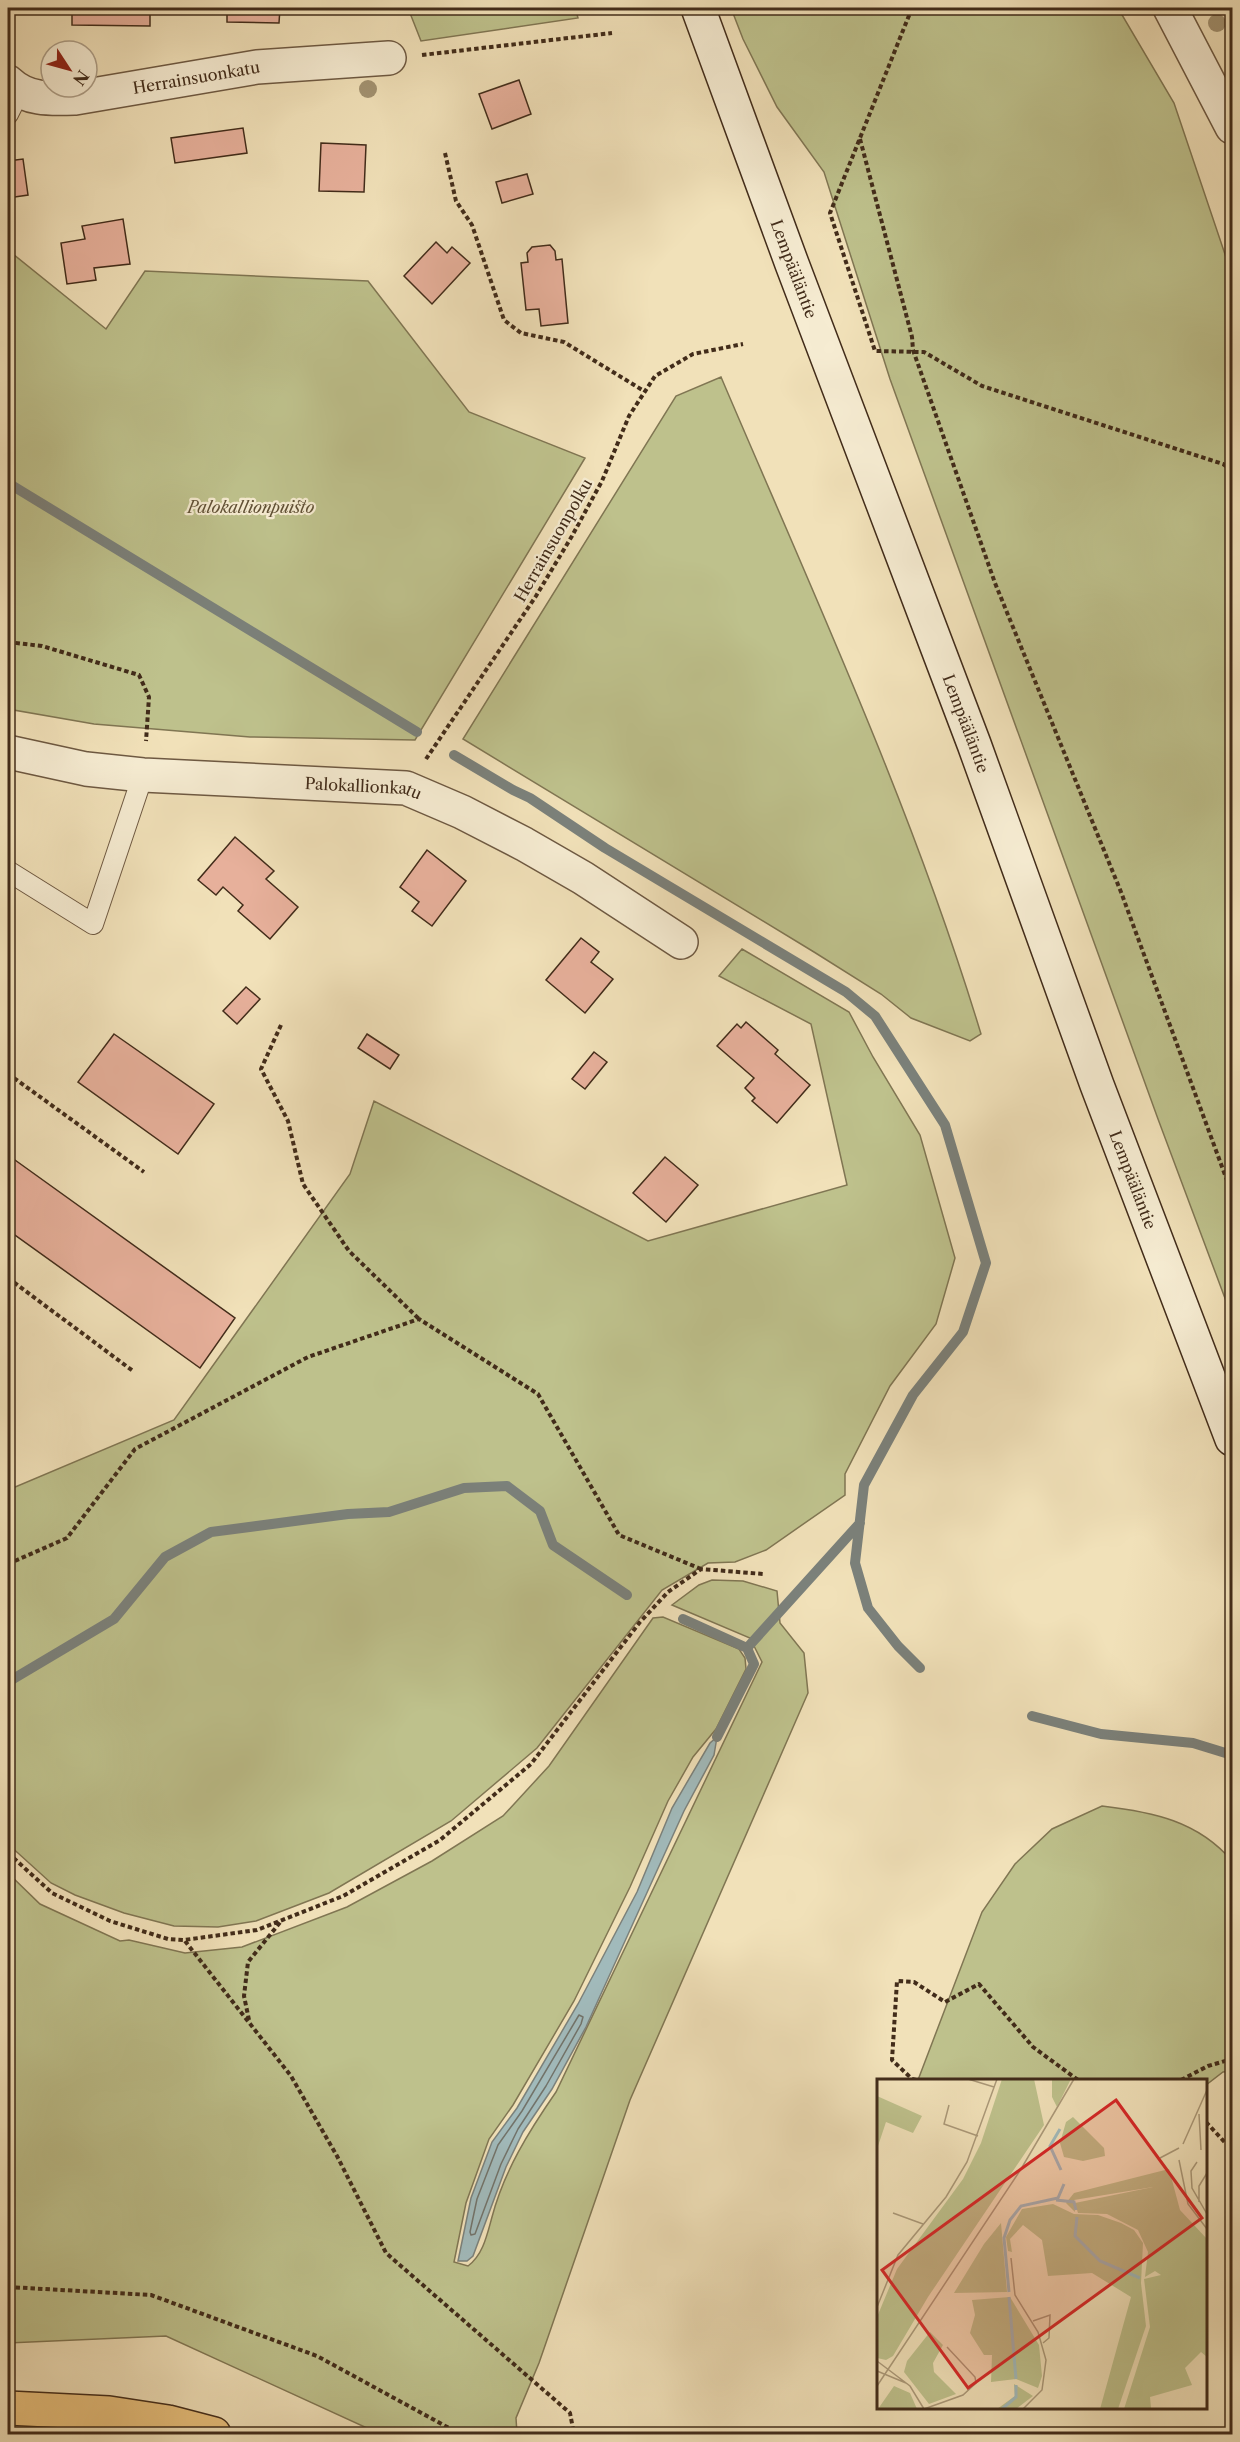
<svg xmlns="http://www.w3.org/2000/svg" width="1240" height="2442" viewBox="0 0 1240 2442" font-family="'Libre Caslon Text',serif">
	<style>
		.green { fill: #bec18c; stroke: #807653; stroke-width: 1.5 }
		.water { fill: #a1babb; stroke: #7b817b; stroke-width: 1.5 }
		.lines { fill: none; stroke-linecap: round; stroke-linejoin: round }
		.shore { stroke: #72736a; stroke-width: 1.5 }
		.stream { stroke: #7b817b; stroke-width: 10 }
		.building { fill: #e7b09b; stroke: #422c1a; stroke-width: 1.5 }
		.service-casing { stroke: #6e5942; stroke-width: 22 }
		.minor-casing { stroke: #6e5942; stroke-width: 36 }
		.tertiary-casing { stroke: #6e5942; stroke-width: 36 }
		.secondary-casing { stroke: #422c1a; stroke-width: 36 }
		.motorway-casing { stroke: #422c1a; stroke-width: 36 }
		.path { stroke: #422c1a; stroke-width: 4; stroke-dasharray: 4.5 3; stroke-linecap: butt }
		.service { stroke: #f6ecd2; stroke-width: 20 }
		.minor { stroke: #f6ecd2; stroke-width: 33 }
		.tertiary { stroke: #f6ecd2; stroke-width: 33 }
		.secondary { stroke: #f6ecd2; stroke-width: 33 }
		.motorway { stroke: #e8c07c; stroke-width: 33 }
		.tree { fill: #a29271 }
		.labels { text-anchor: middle; stroke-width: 4.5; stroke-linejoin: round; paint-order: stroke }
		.street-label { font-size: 16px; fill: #422c1a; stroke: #f6ecd2 }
		.park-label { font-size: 16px; font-style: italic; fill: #615136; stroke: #f6ecd2 }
		.inset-river { fill: none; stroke: #a1babb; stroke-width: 3 }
		.inset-road { fill: none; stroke: #ab9979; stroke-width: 1.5 }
		.view { fill: #d62828; fill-opacity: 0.15; stroke: #d62828; stroke-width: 3 }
		.inset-edge { fill: none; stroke: #422c1a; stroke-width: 3 }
	</style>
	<rect width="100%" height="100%" fill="#f1e1b9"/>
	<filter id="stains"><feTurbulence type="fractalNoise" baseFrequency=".00333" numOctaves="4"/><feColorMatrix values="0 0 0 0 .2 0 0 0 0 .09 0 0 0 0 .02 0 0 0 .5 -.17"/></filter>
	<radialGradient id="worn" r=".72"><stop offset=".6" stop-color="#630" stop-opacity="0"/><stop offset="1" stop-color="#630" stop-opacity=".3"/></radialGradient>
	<path class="green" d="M408 8H575L578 18 421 41Z
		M731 8H1118L1174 103 1232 275V1317L1158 1119 890 379 824 172 777 107 743 39Z
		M8 250 106 329 145 271 368 281 469 412 585 458 415 740 250 737 94 724 8 709Z
		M721 377C813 593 913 809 981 1034L970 1041 911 1018 881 994 814 952 463 739 676 396Z
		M742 949 849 1012 873 1057 920 1135 955 1258 936 1324 890 1386 845 1474V1495L766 1550 735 1562 708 1563 662 1590 537 1748 451 1821 329 1893 256 1921 218 1927 174 1926 124 1913 75 1895 51 1883 8 1844V1490L174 1420 350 1174 374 1101 648 1241 847 1185 811 1024 719 976Z
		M712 1580 743 1581 777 1591 780 1623 804 1653 808 1693 630 2100 539 2363 516 2418 517 2434H380L166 2336 8 2343V1873L40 1904 120 1941 129 1940 185 1953 242 1947 347 1907 432 1861 503 1816 549 1766 653 1618 663 1617 739 1649 745 1658 746 1669 716 1729 693 1757 668 1801 630 1887 574 2001 513 2105 489 2139 466 2203 454 2262 468 2266C483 2255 487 2235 492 2217 504 2171 529 2131 556 2092L762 1662 750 1638 672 1605 699 1585Z
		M1102 1806C1153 1812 1198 1821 1232 1861V2071L1223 2072 1206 2085V2080H918L982 1912 1015 1864 1052 1829Z"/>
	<path class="water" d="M717 1737 714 1755 684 1811 586 2027 552 2089 523 2132 506 2167 473 2256 467 2261H458L471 2198 492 2142 517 2108 578 2004 637 1892 672 1808 710 1743Z"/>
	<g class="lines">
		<path class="shore" d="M579 2015 583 2017 581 2024 546 2086 518 2129 501 2164 475 2234 471 2235 470 2232 477 2199 498 2145 522 2111Z"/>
		<path class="stream" d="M8 483 417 732
			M454 755 513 790 530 798 605 848 846 992 875 1016 945 1125 986 1263 963 1332 913 1395 864 1485 855 1563 868 1608 898 1646 920 1668
			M683 1619 747 1648 860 1523
			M8 1682 114 1619 165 1557 211 1532 348 1514 389 1512 464 1488 507 1486 540 1511 553 1545 627 1595
			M1032 1716 1101 1734 1193 1743 1232 1755
			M717 1737 754 1664 747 1648"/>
	</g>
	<path class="building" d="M72 8H150V26L72 25Z
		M227 8H280L279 23 227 22Z
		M519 80 531 114 492 129 479 94Z
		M243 128 247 153 175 163 171 138Z
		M321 143 366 145 364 192 319 191Z
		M23 159 28 195 8 198V161Z
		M527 174 533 194 502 203 496 182Z
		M123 219 130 264 94 268 96 280 67 284 61 243 85 239 82 226Z
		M436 242 447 253 452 247 470 263 432 304 404 276Z
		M550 245 555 251 556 260 562 259 568 323 541 326 539 309 526 310 521 263 528 262 527 253 532 247Z
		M235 837 274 871 266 879 298 907 270 939 238 911 243 905 223 887 216 895 198 880Z
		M427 850 466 881 432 926 412 911 419 902 400 887Z
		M581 938 599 952 591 962 613 979 585 1013 546 980Z
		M246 987 260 999 237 1024 223 1011Z
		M746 1022 778 1050 775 1054 810 1085 777 1123 752 1101 755 1098 745 1088 754 1078 717 1046 737 1024 741 1028Z
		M114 1034 214 1104 178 1154 78 1082Z
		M367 1034 399 1055 390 1069 358 1048Z
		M594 1052 607 1062 585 1089 572 1079Z
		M8 1155 235 1318 200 1368 8 1230Z
		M665 1157 698 1185 666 1222 633 1193Z"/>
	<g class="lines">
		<defs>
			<path id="service" d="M8 114 19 92
				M8 871 93 924 143 775"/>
			<g id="minor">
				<path id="s1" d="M8 82C27 100 49 99 75 98L257 67 389 58"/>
				<path id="s2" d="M8 752 86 769 143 775 406 788 462 812 524 844 583 878 681 942"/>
			</g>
			<path id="tertiary" d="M1170 8 1232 127"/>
			<g id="secondary">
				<path id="s3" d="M698 8 792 264 974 744 1097 1085 1232 1439"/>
			</g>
			<path id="motorway" d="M8 2408 109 2413 168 2422 214 2434"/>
		</defs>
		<use href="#service" class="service-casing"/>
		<use href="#minor" class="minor-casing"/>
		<use href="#tertiary" class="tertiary-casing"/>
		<use href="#secondary" class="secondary-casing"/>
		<use href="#motorway" class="motorway-casing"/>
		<path class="path" d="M912 8 830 213 875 351 924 352 982 386 1223 464 1232 470
			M1226 8 1232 18
			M422 55 612 33
			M860 139 912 337 913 350 995 583 1121 892 1232 1194
			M445 153 456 201 472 225 504 320 521 333 564 342 644 391
			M8 642 42 646 139 675 149 697 146 741
			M426 759 536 596 572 536 602 481 629 416 655 376 693 354 743 344
			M281 1025 261 1069 288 1121 303 1184 349 1251 419 1319
			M14 1078 144 1172
			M8 1278 133 1371
			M8 1564 67 1538 135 1449 308 1357 419 1319 538 1394 619 1535 701 1569
			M8 1853 52 1893 110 1921 168 1939 184 1940 257 1930 343 1896 440 1840 531 1764 640 1622 668 1592 701 1569 763 1574
			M185 1941 291 2076 337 2156 386 2253 570 2413 574 2434
			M249 2020 244 1996 248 1962 282 1920
			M916 2080 912 2079 892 2060 897 1981 914 1982 945 2002 979 1984 1033 2047 1078 2080
			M1181 2080 1208 2066 1232 2059
			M1206 2122 1232 2150
			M8 2287 151 2295 317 2356 460 2434"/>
		<use href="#service" class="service"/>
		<use href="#minor" class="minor"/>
		<use href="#tertiary" class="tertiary"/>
		<use href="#secondary" class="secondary"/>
		<use href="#motorway" class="motorway"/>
	</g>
	<g class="tree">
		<circle cx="1217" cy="23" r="9"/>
		<circle cx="368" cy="89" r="9"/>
	</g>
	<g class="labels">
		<g class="street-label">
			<text dy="6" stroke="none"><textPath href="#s1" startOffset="194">Herrainsuonkatu</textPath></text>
			<text dy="6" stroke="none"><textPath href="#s3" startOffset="278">Lempääläntie</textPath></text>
			<text transform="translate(553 540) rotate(-60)" y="6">Herrainsuonpolku</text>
			<text dy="6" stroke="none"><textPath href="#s3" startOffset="764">Lempääläntie</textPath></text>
			<text dy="6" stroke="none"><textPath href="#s2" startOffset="358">Palokallionkatu</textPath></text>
			<text dy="6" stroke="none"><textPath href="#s3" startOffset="1250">Lempääläntie</textPath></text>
		</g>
		<g class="park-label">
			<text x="251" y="513">Palokallionpuisto</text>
		</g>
	</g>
	<g transform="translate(877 2079)">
		<rect width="330" height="330" fill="#f1e1b9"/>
		<path d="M125 0H157L167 46 51 218 16 277 9 281 0 279V238L20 190 86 100 104 64ZM175 0H194L180 28 175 18ZM0 17 45 37 36 54 9 43 0 70ZM196 38 227 69 228 77 206 82 187 78 183 64 189 43ZM292 90 303 131 330 160V278L324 273 308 289 315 306 273 318 274 329 247 330 273 248 267 200 284 196 278 192 268 198 271 173 261 151 230 135 201 134 198 124 276 108 197 121 198 133 189 124 197 114ZM176 125 197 135 221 136 244 144 257 151 266 164 264 204 269 247 241 330H223L254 218 215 194 171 197 165 161 146 146 133 160 135 173 131 172 129 158 145 130ZM124 144 130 213 77 214 107 165ZM133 218 162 266 165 297 161 309 139 300 114 303 115 276H107L93 254 98 236 95 221ZM53 253 66 266 56 284 57 293 79 315 52 325 27 293 30 282ZM137 305 156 317 139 330H120L138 317ZM17 307 33 314 40 330H1Z" fill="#bec18c"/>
		<path class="inset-river" d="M183 50 173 67 184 91M179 121 197 123 199 131M200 138 198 157 223 182 263 199M132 213 127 159 133 141 144 127 181 119 187 105M132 218 139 300M125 330 139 318V306"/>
		<path class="inset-road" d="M91 0 117 8M72 26 67 45 101 57M322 35 324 71M306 65 330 11M283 79 302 69M302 81 311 125 330 150M320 83 314 92 315 109 330 135M322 123V107L330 94M16 134 46 145M134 179 138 216 161 253 169 281 165 311 146 330M0 228 21 176 69 118 90 83 120 0M156 242 173 236 172 259 166 264M0 282 33 307 47 330M0 292 29 304M0 307 144 90 197 0M47 330 86 316 99 304 98 298 70 268"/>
		<path class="view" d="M239 21 325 139 91 309 5 191Z"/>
		<rect width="330" height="330" class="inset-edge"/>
	</g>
	<rect width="1240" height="2442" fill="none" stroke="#f1e1b9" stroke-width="30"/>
	<rect x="9" y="9" width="1222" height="2424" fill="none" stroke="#422c1a" stroke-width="3"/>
	<rect x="15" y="15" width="1210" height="2412" fill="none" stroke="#422c1a" stroke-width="1.5"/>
	<g transform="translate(69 69) rotate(126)"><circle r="28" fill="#f6ecd2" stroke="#ae9f88" stroke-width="1.5"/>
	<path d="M0-4.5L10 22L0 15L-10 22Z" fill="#8f2418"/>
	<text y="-9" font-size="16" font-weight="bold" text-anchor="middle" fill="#422c1a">N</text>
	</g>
	<rect width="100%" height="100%" filter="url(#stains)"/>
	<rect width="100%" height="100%" fill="url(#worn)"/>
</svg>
